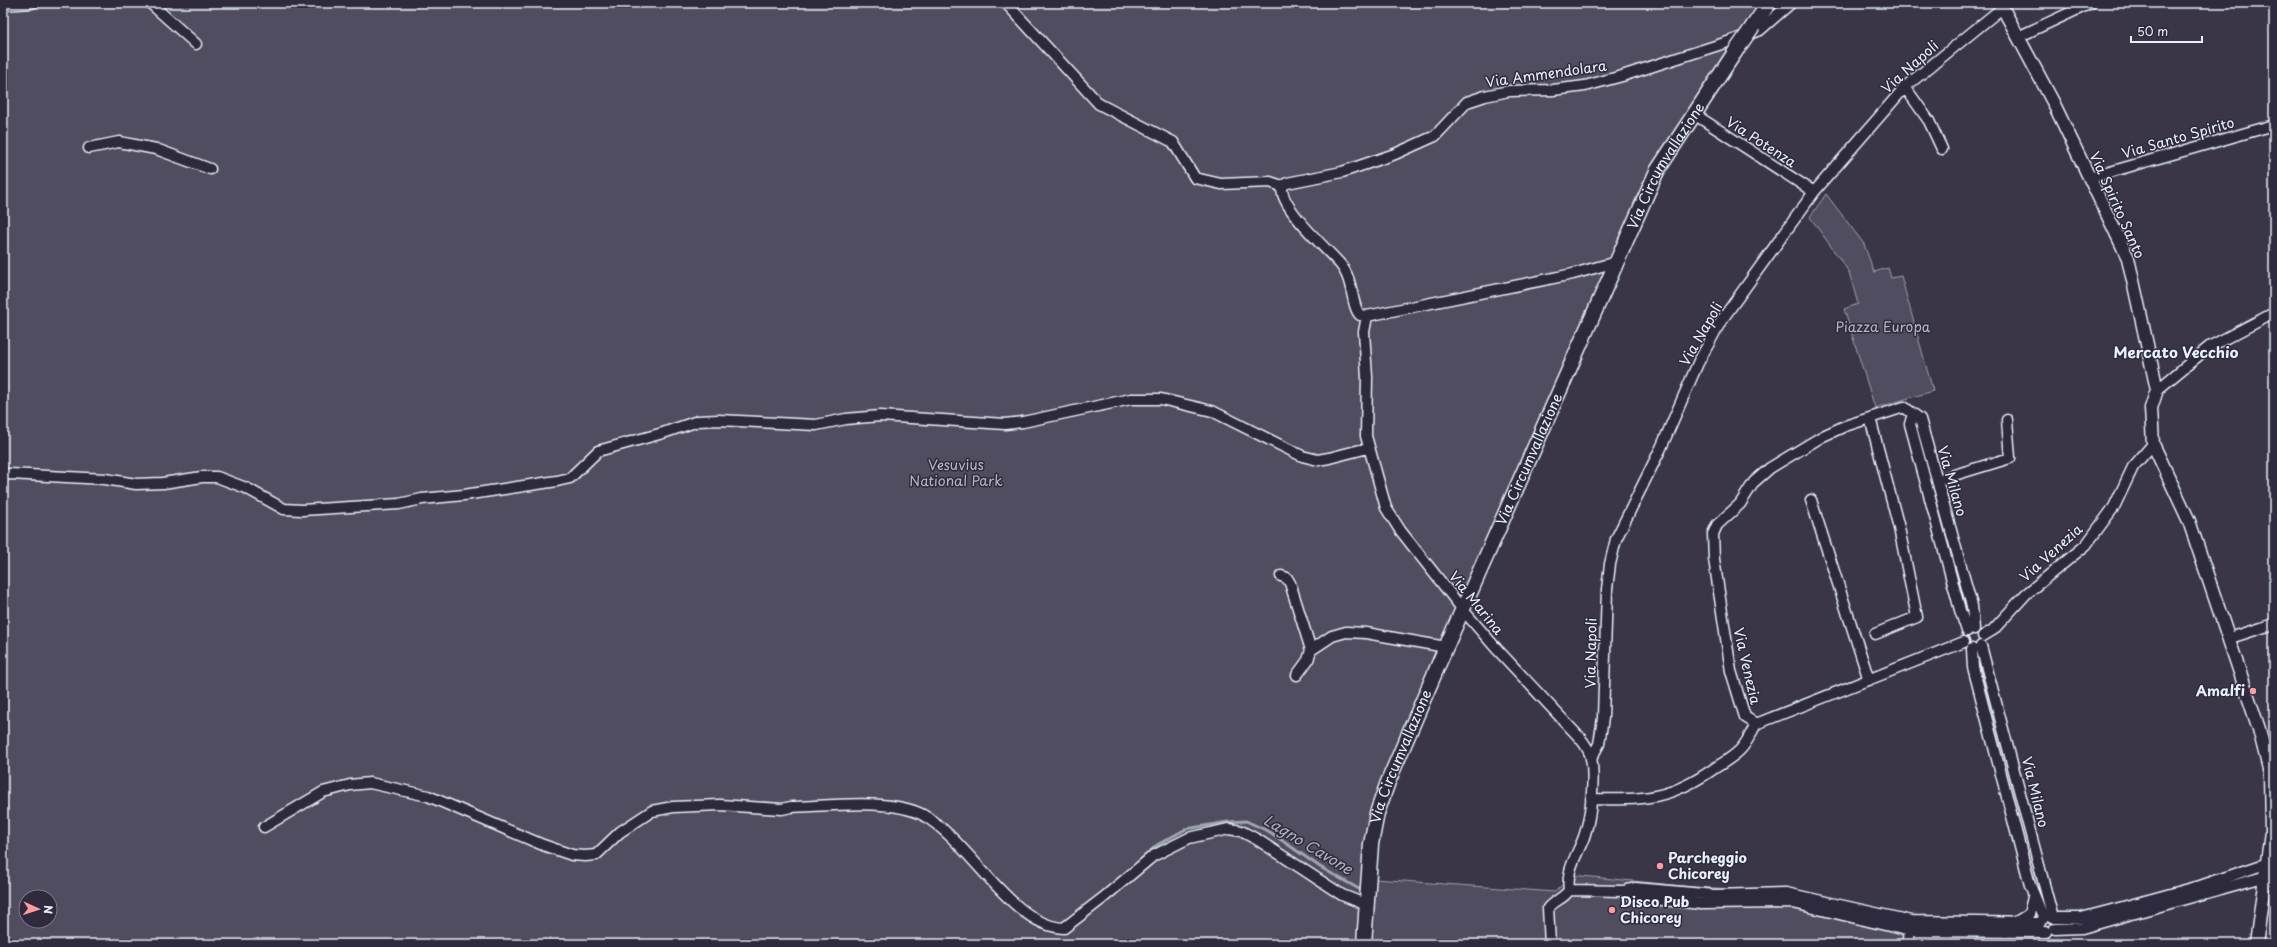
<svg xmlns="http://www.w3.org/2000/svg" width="2277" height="947" viewBox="0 0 2277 947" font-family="'Playpen Sans',sans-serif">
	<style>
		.green { fill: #504e5f; stroke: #9ca0ac; fill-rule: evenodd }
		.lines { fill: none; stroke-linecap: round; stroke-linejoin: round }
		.stream { stroke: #a2a6b1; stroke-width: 3 }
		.minor-casing { stroke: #e8f1f8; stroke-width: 13 }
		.tertiary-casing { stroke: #e8f1f8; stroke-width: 15 }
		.secondary-casing { stroke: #e8f1f8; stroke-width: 17 }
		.minor { stroke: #2f2a3d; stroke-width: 10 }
		.tertiary { stroke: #2f2a3d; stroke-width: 12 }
		.secondary { stroke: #2f2a3d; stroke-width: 14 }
		.secondary-bridge-casing { stroke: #e8f1f8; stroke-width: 17; stroke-linecap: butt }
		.secondary-bridge { stroke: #2f2a3d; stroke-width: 14 }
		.poi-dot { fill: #ff9aa2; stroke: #2f2a3d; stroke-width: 1.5 }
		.labels { text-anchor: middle; stroke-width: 3; stroke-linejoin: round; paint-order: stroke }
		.street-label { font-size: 14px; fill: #e8f1f8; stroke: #2f2a3d }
		.park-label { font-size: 14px; fill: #b3b8c2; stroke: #2f2a3d }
		.poi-label { font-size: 14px; font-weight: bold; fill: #e8f1f8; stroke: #2f2a3d; text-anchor: start }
		.neighbourhood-label { font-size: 15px; font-weight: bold; fill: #e8f1f8; stroke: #2f2a3d }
		.water-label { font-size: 15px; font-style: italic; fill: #aeb2bd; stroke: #2f2a3d }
	</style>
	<rect width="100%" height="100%" fill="#3a3648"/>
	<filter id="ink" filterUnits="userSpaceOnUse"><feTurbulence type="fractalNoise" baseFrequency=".025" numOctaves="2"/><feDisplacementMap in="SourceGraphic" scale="8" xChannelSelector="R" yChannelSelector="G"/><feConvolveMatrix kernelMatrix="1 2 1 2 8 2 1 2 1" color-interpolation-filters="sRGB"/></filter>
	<g filter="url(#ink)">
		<path class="green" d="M3 3H1775L1654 182 1519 489 1382 813 1375 879 1555 892 1572 875 1694 887 1797 892 1910 917 1907 944H3ZM26 897H50V921H26Z
			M1826 194 1864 244 1874 272 1888 268 1891 278 1901 276 1933 391 1875 408 1844 309 1858 304 1849 272 1810 217Z"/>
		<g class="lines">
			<path class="stream" d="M1138 862 1157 845 1186 829 1228 822 1246 821 1270 832 1320 867 1359 889"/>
			<defs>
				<path id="minor" d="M150 3 196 44
					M1006 3 1099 104 1173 142 1195 178 1221 184 1270 182 1282 186
					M3 5 32 3
					M2018 37 2091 3
					M1905 87 1929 121 1942 149
					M1694 114 1814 192
					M89 148 119 142 156 149 210 169
					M2089 178 2274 125
					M1616 262 1573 274 1367 316 1360 315C1351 306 1354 280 1340 264 1326 248 1279 207 1282 186L1287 183 1342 172 1395 154 1435 136 1467 102 1485 96 1509 91 1553 90 1585 86 1622 76 1734 40 1760 30 1791 3
					M1367 316 1364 332 1367 377 1366 436 1386 508 1400 530 1463 610 1495 647 1580 738C1585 744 1589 750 1591 757 1595 778 1591 817 1584 837 1577 856 1566 869 1569 890
					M2157 390 2209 347 2274 313
					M1913 414 1910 424 1960 610 1967 631
					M1870 418 1899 528 1917 617 1875 634
					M3 476 9 474 105 479 136 484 163 483 202 477H217L246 488 284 509 302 510 399 504 422 499 464 495 557 481 570 478 598 451 663 433 698 421 718 420 816 425 846 419 880 416 1005 424 1023 422 1131 399H1161L1212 411 1302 456 1318 460 1329 458 1368 448
					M1938 480 2010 458 2007 420
					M1811 500 1869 680
					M1281 576 1287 578 1290 583 1311 650
					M1983 636 1993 630 2026 594 2086 545 2114 507 2133 467 2153 444
					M2230 638 2274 624
					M1964 642 1756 724 1745 717 1731 671 1714 559 1713 534 1717 525 1740 504 1754 482 1770 468 1823 436 1845 426 1904 407 1920 419 1972 606 1974 629
					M1981 646 2053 918H2081L2108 911 2200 886 2274 861
					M1972 649 1973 667 2030 885 2044 919
					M1297 675 1308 660 1311 650 1332 636 1346 632 1366 633 1446 647
					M1591 759 1599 744 1603 718 1607 589 1610 564 1616 539 1661 448 1698 363 1721 321 1814 192 1905 87 2002 8
					M1591 799C1644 800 1670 800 1715 768 1723 763 1733 757 1740 750 1747 743 1751 733 1756 724
					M264 827 323 792 350 785 370 783 428 796 543 845 572 855 585 856 596 855 620 832 652 811 673 807 720 805 782 809 791 807C828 806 891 798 923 815 970 841 1011 926 1064 928L1103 898 1153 856 1189 838 1229 829 1241 831 1258 840 1342 895 1367 905
					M1569 890 1623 891 1635 888 1715 895 1786 893 1911 921 2041 923
					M1623 891 1634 897 1701 904 1793 903 1910 931 2046 932
					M2016 922 2029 914 2033 897
					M2055 929 2082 928 2274 874
					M1550 944 1548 908C1554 900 1564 899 1569 890
					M1907 944 1911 924"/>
				<path id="tertiary" d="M2000 3 2053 102 2128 258 2157 390 2151 408 2153 444 2189 521 2259 729 2270 773 2271 832 2256 944"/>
				<g id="secondary">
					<path d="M1753 26 1769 3"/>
					<path id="s1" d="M1364 944 1371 844 1377 813 1388 782 1446 647 1657 171 1735 52"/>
				</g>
			</defs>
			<use href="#minor" class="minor-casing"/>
			<use href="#tertiary" class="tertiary-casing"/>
			<use href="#secondary" class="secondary-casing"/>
			<use href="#minor" class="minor"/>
			<use href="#tertiary" class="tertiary"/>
			<use href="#secondary" class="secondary"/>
			<defs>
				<path id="secondary-bridge" d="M1735 52 1753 26"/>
			</defs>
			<use href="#secondary-bridge" class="secondary-bridge-casing"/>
			<use href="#secondary-bridge" class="secondary-bridge"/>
		</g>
	</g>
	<g class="poi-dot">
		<circle cx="2253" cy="691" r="4"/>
		<circle cx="1660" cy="866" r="4"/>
		<circle cx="1612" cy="910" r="4"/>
	</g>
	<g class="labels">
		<g class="street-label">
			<text transform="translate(1910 67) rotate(-42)" y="5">Via Napoli</text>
			<text transform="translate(1546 74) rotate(-8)" y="5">Via Ammendolara</text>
			<text transform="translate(2178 138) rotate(-16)" y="5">Via Santo Spirito</text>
			<text transform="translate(1761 142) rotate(33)" y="5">Via Potenza</text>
			<text dy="5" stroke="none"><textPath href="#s1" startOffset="841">Via Circumvallazione</textPath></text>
			<text transform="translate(2117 205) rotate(66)" y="5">Via Spirito Santo</text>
			<text transform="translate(1701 334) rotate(-60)" y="5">Via Napoli</text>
			<text dy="5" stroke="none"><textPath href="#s1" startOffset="517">Via Circumvallazione</textPath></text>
			<text transform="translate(1952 481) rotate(74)" y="5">Via Milano</text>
			<text transform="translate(2051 553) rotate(-42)" y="5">Via Venezia</text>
			<text transform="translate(1476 603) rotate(51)" y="5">Via Marina</text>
			<text transform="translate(1591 653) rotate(-89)" y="5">Via Napoli</text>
			<text transform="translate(1747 666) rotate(77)" y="5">Via Venezia</text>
			<text dy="5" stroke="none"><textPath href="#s1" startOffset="193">Via Circumvallazione</textPath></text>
			<text transform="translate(2035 792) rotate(76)" y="5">Via Milano</text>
		</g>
		<g class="park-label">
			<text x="1883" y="332">Piazza Europa</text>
			<text x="956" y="470">Vesuvius<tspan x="956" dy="16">National Park</tspan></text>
		</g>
		<g class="poi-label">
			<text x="2245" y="696" text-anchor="end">Amalfi</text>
			<text x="1668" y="863">Parcheggio<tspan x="1668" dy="16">Chicorey</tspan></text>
			<text x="1620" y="907">Disco Pub<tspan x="1620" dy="16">Chicorey</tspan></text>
		</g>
		<g class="neighbourhood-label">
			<text x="2176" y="358">Mercato Vecchio</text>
		</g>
		<g class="water-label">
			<text transform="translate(1308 845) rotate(31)" y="5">Lagno Cavone</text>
		</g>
	</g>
	<rect width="2277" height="947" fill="none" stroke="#2f2a3d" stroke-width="16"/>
	<rect x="8" y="8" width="2261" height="931" fill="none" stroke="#e8f1f8" stroke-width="1.5" filter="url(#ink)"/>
	<g transform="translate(38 909) rotate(93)"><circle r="19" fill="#2f2a3d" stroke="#797a88"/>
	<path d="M0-3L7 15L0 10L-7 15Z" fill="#ff9aa2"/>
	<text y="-6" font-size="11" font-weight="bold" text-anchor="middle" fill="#e8f1f8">N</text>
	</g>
	<path d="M2131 36v6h71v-6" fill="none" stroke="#e8f1f8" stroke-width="2"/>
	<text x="2137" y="36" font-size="12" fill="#e8f1f8" stroke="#2f2a3d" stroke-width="3" paint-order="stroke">50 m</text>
</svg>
